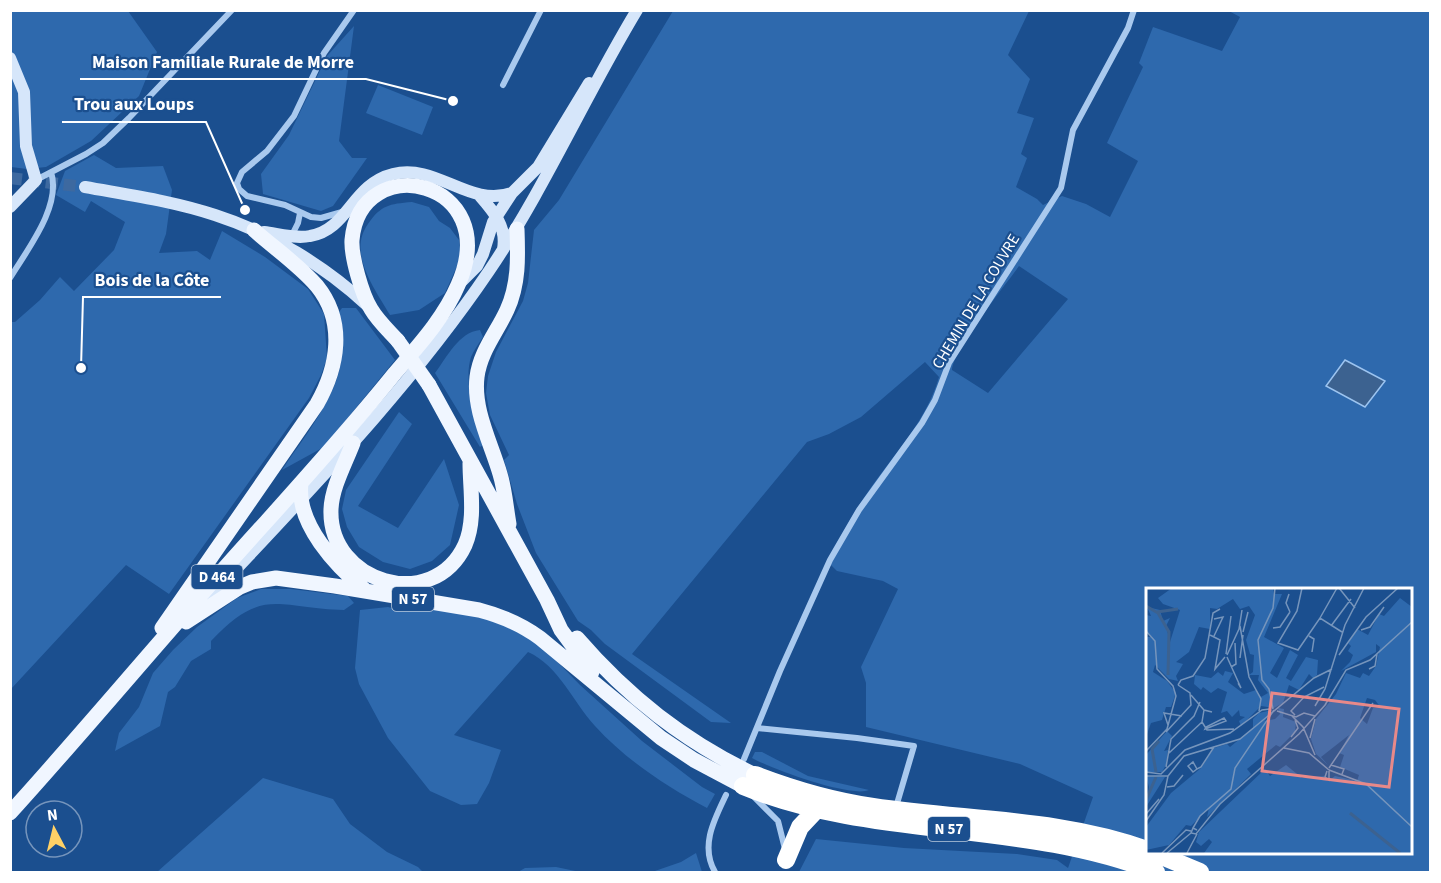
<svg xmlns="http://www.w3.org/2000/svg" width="1441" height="883" viewBox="0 0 1441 883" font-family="'Source Sans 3',sans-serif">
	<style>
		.green { fill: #2e69ad; fill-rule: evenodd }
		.water { fill: #3c6290; stroke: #9cc4f0; stroke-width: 1.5 }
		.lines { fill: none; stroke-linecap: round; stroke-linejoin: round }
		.secondary-tunnel { stroke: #3d69a0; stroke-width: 12; stroke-dasharray: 12 6; stroke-linecap: butt }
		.street { stroke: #a9c9ee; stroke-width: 6 }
		.secondary { stroke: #d6e6fa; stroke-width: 12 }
		.primary { stroke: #f0f6ff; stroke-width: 15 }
		.highway { stroke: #fff; stroke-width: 18 }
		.primary-bridge { stroke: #f0f6ff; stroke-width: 15 }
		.labels { text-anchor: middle; stroke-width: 4.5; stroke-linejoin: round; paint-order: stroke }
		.shield { fill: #1b4f8f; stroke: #bbcadd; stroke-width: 1.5 }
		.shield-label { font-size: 15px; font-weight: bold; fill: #fff }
		.street-label { font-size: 16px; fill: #fff; stroke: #1b4f8f }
		.inset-river { fill: none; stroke: #3c6290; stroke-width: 3 }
		.inset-road { fill: none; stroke: #7695bc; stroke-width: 1.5 }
		.view { fill: #e88989; fill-opacity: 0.15; stroke: #e88989; stroke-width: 3 }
		.inset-edge { fill: none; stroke: #fff; stroke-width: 3 }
		.leader { fill: none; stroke: #fff; stroke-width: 2 }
		.callout-dot { fill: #fff; stroke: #1b4f8f; stroke-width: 2 }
		.callout-label { font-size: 18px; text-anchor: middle; font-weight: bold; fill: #fff; stroke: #1b4f8f; stroke-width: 4.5; stroke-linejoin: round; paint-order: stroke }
	</style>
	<rect width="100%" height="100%" fill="#1b4f8f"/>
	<path class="green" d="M10 11H128L157 52 139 96 91 141 46 167 27 169 11 167Z
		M673 11H1029L1008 55 1030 79 1017 113 1034 118 1021 154 1027 158 1016 187 1037 199 1043 205 1062 196 1086 204 1110 217 1138 161 1107 143 1143 67 1139 63 1153 27 1222 51 1240 17 1229 11H1430V872H799L816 839 904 848 1017 854 1057 860 1068 868 1093 797 1020 764 866 727V683L861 667 898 589 883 581 837 571 827 561C841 535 855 510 872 486 897 451 927 419 939 377L925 362 861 417 829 434 807 442 632 654 731 723 711 722 605 644 591 630 578 621 536 553 517 504 504 460 509 455 490 415 486 393 488 376 496 352 523 301 528 283 534 230 559 200ZM1019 266 1068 299 988 393 952 370C954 348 1004 287 1019 266ZM1147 589H1410V852H1147Z
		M354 26 339 141 352 158H367L333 206 321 211 263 194 261 174 289 135 327 56Z
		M378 85 433 107 422 135 366 113Z
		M94 155 116 168 163 166 172 190 166 234 159 253 197 251 210 260 222 231 265 257 308 289 324 314 327 358 321 375 309 398 169 594 126 565 11 689V322H15L40 300 60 277 74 291 114 250 125 222 91 201 85 212 56 195 65 171Z
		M412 202 429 207 439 221 450 228 459 240 461 257 445 293 419 310 390 315C375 289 347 253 368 224 381 205 389 204 412 202Z
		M342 308H356L395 360 324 447 282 470C302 440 339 394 341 359 342 343 340 327 339 312Z
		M480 330 483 337C479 343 474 350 471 357 463 383 476 420 483 445L480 447 435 373C447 357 459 332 480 330Z
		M399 412 412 424 358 506 398 528 444 459 459 505 450 545 432 561 410 569 383 562 359 547 347 527 342 509 346 490Z
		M261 589H291L348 596 354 603 344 610C279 609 263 585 211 641V649L191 661 175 687 168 692 160 726 115 751 119 733 139 707 153 673 173 650 197 627 237 598Z
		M400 603 485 617 520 631 543 647 580 685 642 741 702 787 715 794 707 808C667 787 626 760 595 726 573 702 559 666 528 652L454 735 501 750 489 783 477 804 461 805 430 791 388 738 359 684 355 668 360 610 388 607 400 610Z
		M755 752H762L808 776 869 790C850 798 772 769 752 758Z
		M263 778 333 799 350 824 387 852 418 867 423 872H157Z
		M696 853 702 872H652L681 862Z
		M556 867 580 872H518L525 868Z"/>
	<path class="water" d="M1345 360 1385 381 1365 407 1326 386Z"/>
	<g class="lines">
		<path class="secondary-tunnel" d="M10 178 85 187"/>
		<path class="street" d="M503 85 541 10
			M36 180 86 154 103 143 129 118 232 10
			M342 212 321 218 311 217 285 205 247 196 239 189 237 183 242 172 267 151 294 116 324 53 354 10
			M292 235 298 223 300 213
			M10 278C27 250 62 206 51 172
			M757 728 857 738 914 746 896 807
			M744 759 780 671 830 560 859 510 922 423 935 400 949 363 1061 188 1073 130 1128 28 1134 10
			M753 796 778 821 785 849
			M715 872C700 846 714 820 726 795"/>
		<path class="secondary" d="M10 58 24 92 26 146 36 180 10 207
			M85 187C129 195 173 201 215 215 271 233 325 266 368 306
			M480 196C494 212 507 227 503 249
			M264 232C279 234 296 239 310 236 348 230 352 184 393 174 437 163 469 208 512 193
			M458 285 477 266 483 254 493 222 512 193 538 167 589 83
			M197 611C299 501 405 395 489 271 545 188 585 96 637 10"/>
		<path class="primary" d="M429 385 547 600 561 630 592 672
			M353 443C345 464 332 487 331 509 328 583 433 614 465 545 476 520 470 489 470 463
			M301 483C296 524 336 566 365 590
			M509 524C506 507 505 490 500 474 491 443 473 410 477 377 480 352 497 332 507 310 519 284 518 257 517 229
			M186 622 240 587 252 582 276 578 335 586 479 610C502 616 521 624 540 638L661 738 694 760 743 786
			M162 628 317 404C338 367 346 322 317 286 299 265 274 248 254 230
			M577 638C628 697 684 741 755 775
			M10 813C97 717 179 617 266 522 310 473 354 424 395 373 418 346 444 318 458 285 505 179 360 148 352 240 351 256 362 295 371 309 378 321 389 331 398 341"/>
		<path class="highway" d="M755 775C794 790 832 801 873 807 965 821 1059 818 1147 850
			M743 786C875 840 1023 819 1156 872
			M1152 852 1200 872
			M786 860 800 827 816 810"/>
		<path class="primary-bridge" d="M398 341 429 385"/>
	</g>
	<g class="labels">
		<g class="shield">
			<rect x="191.5" y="565" width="51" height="24" rx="4.5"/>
			<rect x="392" y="587" width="42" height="24" rx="4.5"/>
			<rect x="928" y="817" width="42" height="24" rx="4.5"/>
		</g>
		<g class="shield-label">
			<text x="217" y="582">D 464</text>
			<text x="413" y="604">N 57</text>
			<text x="949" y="834">N 57</text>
		</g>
		<g class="street-label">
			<text transform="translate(975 301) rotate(-59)" y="6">CHEMIN DE LA COUVRE</text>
		</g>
	</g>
	<g transform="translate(1146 588)">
		<rect width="266" height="266" fill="#1b4f8f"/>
		<path d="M26 0H127L128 6H136L118 49 138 60 124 85 131 90 144 62 152 67 140 90 145 93 160 69 172 72 171 87 167 90 163 86 153 102 143 97 137 115 128 120 115 118 95 138 93 133 99 129 94 128 93 122 86 129 81 123 75 125 81 104 72 100 65 105 57 99 55 102 48 96 49 87 65 90 72 84 77 88 79 83 87 85 82 94 98 106 110 102 115 109 122 105 112 92 113 87H103L107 84 108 67 104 66 100 52 109 27 103 18 94 21 87 11 71 21 64 20V41L53 39 43 64 30 74 37 76 30 88 32 93 23 91 9 77 7 84 21 93 30 105 25 119H20L16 132 5 135 0 149V49H6L0 44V27L5 28 1 19 14 22 17 33 24 30 20 38 24 54 34 22 17 16 12 10ZM254 10 266 19 265 265H58L66 254 63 251 55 258 50 254 53 244 119 181 124 188 140 177 156 190 178 188 182 193 189 188 211 193 213 187 194 179 198 167 193 165 203 147 175 169 182 177 170 166 165 151 170 131 190 106 200 85 214 90 217 85 223 88 230 78 234 59 230 56V64L195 83 204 74 207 67 202 63 205 58 202 55 211 41 222 47 233 26 238 28ZM221 110 229 112 235 120H227L221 136 214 130ZM132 120 138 121 137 129 150 134 149 144 134 159 130 157 101 181 105 186 61 229 63 220 45 238 40 237 23 257 0 262V239L25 205 55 180 68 160 81 156 84 159 107 140V131L113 125 126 122 119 133 129 131 134 126ZM21 143 26 148 18 163 22 162 20 177 16 184H0V167ZM0 188 19 189 0 219 3 199Z" fill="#2e69ad" fill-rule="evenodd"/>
		<path class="inset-river" d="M0 18 12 25 23 44 22 87M11 24 32 21M10 184 6 161 13 153M0 212 10 189M204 225 254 265"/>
		<path class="inset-road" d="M156 0 151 23 132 55 152 62 174 30 196 44M193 0 209 20M143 6 140 15 144 24M174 30 191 0M94 38 103 89 115 111 113 123M185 38 205 11M127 40 134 39 144 24M215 42 224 39 238 19M0 43 9 53 11 81 27 98 30 108 21 141 0 163M97 44 102 24M64 47 74 52 69 81 79 69M68 48 77 29 68 31M163 48 168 51 166 64M80 66 85 28M81 67 93 41 96 22M193 67 220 29 252 0M81 69 95 100 92 95M94 70 97 47M85 79 90 76 89 55M223 81 229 78 231 66M32 97 35 92 47 88 59 70 67 25 74 21M45 107 58 122 66 124M179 117 200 82 224 72 266 34M169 118 179 101 199 37 218 0M127 121 123 101 116 92 112 52 127 20 129 0M58 122 56 134 61 142 88 141M131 123 150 129 158 125 169 128M149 127 145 123 158 109 178 99M146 128 157 139 169 167M78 130 80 133 59 141 60 139ZM22 137 18 125 36 128M20 144 45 117 44 105 32 97M145 149 152 140 149 132M164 150 169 131M138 160 163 165 183 182M23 165 56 134M185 177 198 181 196 186M20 179 25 151 48 128 54 114M183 180 227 115M51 181 47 184 42 178 47 174 51 181 55 179 68 159M183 182 220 196 266 239M181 183 179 189 183 192V183M0 184 15 186 39 162 84 145 116 122 124 121M0 188H22M22 188 38 168 94 151 168 90 186 81M21 199 28 198 37 187M0 226 13 211M0 233 18 207 22 188M47 240 54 228 85 201 89 180 128 122M51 242 47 240 45 245 50 246 74 216 153 146 180 116M16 265 40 242 45 243M21 265 45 245M41 265 51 246"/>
		<path class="view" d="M126 105 253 121 243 199 116 183Z"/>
		<rect width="266" height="266" class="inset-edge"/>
	</g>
	<path class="leader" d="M453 101L366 79H80M245 210L206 122H62M81 368L83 297H221"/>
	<g class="callout-dot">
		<circle cx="453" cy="101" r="6"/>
		<circle cx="245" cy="210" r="6"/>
		<circle cx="81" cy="368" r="6"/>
	</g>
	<g class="callout-label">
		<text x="223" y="68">Maison Familiale Rurale de Morre</text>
		<text x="134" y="110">Trou aux Loups</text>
		<text x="152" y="286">Bois de la Côte</text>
	</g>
	<rect width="1441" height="883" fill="none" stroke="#ffffff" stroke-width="24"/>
	<g transform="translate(54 829) rotate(353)"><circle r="28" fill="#1b4f8f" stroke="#7695bc" stroke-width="1.5"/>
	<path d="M0-4.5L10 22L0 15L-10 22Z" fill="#ffd166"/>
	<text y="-9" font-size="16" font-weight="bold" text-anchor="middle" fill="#ffffff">N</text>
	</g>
</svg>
